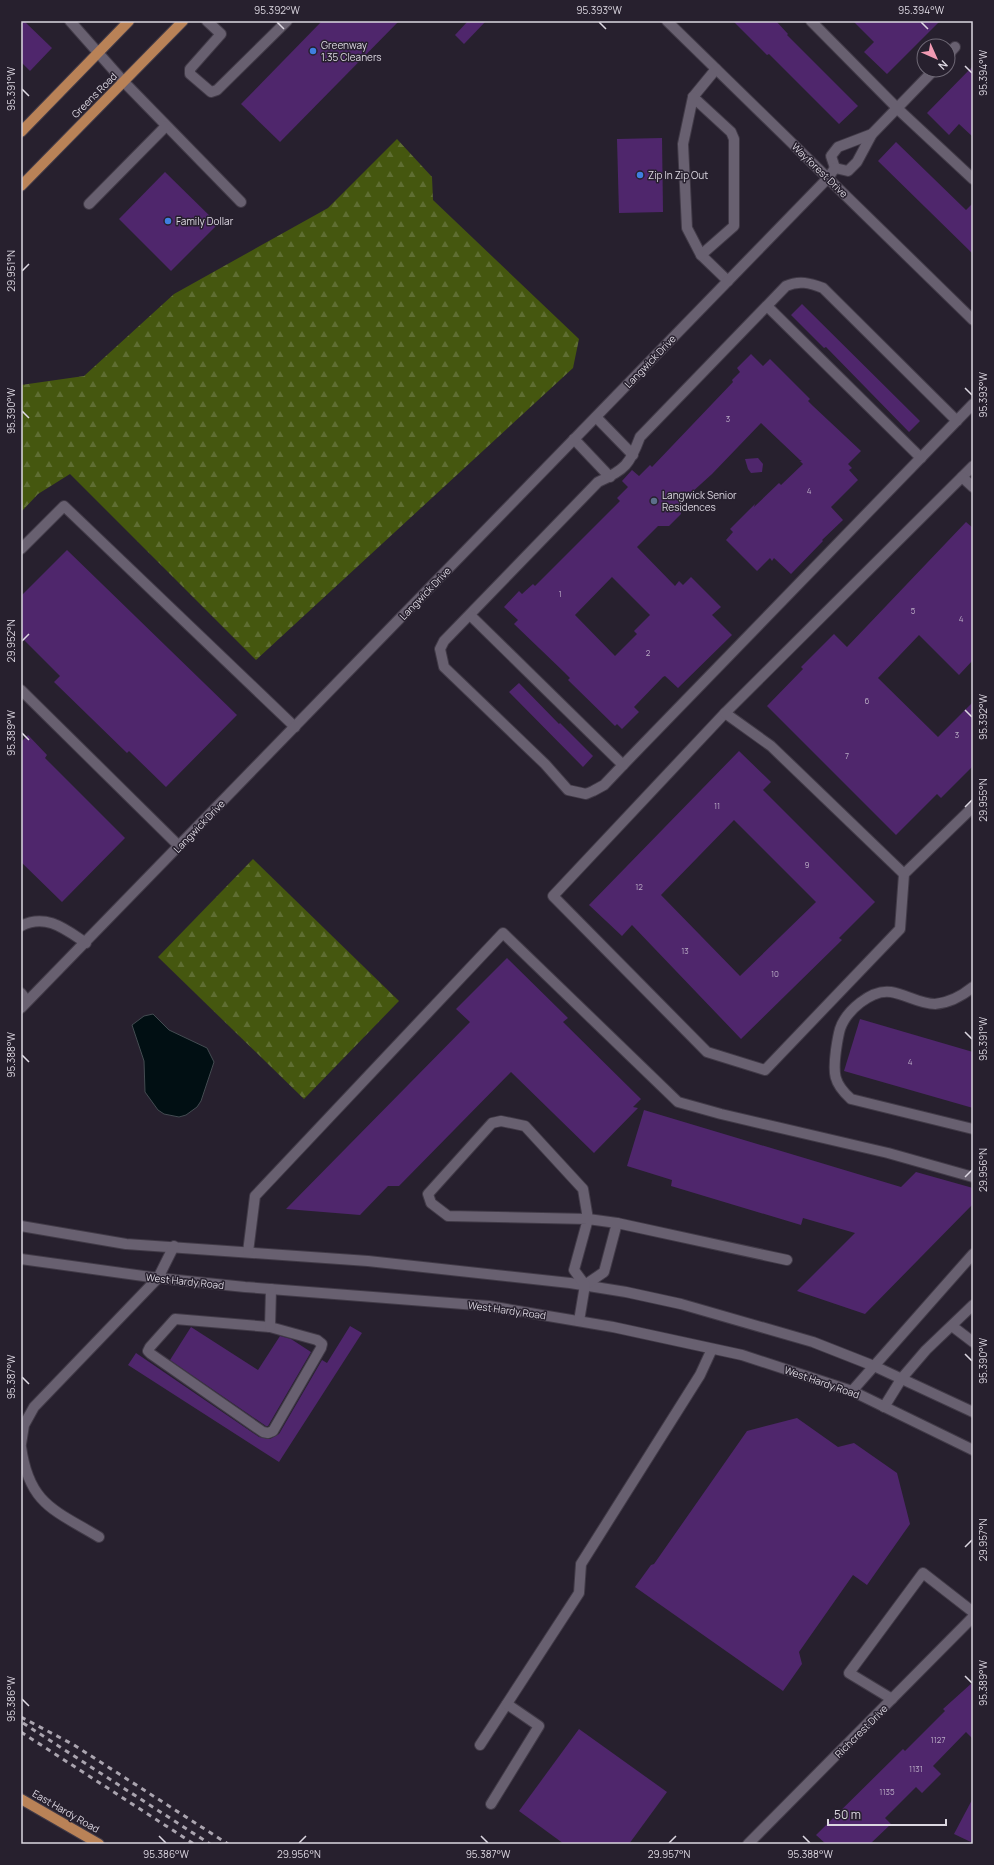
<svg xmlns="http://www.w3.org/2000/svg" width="994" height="1865" font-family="Manrope,sans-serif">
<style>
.forest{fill:url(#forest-firs)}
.water{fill:#010f13;stroke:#434b51}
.building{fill:#4f266c;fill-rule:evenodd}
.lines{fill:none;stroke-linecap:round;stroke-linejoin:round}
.minor-casing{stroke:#413a47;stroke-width:12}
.major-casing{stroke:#413a47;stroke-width:12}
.minor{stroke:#686070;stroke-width:10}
.major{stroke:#b98257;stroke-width:10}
.rail{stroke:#aaa4af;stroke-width:3;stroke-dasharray:5 5;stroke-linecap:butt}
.ticks{fill:none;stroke:#dcd7e1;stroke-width:1.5}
.shop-dot{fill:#3f7fe0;stroke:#27202e;stroke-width:1.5}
.service-dot{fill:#5c6f8a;stroke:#27202e;stroke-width:1.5}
.labels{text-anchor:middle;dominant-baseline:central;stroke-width:3;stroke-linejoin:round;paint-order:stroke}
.number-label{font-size:8px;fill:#b9abc4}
.poi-label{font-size:10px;fill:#dcd7e1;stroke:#27202e;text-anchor:start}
.street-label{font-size:10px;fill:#dcd7e1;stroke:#27202e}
.neatline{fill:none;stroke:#dcd7e1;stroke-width:1.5}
.ticks-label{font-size:10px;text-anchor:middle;fill:#dcd7e1}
</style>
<defs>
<pattern id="forest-firs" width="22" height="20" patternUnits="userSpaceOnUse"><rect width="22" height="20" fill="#45570f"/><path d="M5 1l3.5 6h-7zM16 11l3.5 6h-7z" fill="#5f6e32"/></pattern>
</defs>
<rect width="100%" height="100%" fill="#27202e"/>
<g class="forest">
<path d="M397 139 432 177 433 200 579 339 573 368 256 660 70 474 38 494 21 512V385L84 376 174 294 328 208Z"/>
<path d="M253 859 399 1001 304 1099 158 957Z"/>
</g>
<path class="water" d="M153 1014 169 1030 207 1048 214 1062 201 1101 197 1107 186 1115 179 1117 164 1114 158 1110 145 1092 144 1061 132 1025 144 1016Z"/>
<g class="building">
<path d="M21 21H24L52 48 30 71 21 62Z"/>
<path d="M322 21H399L280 142 241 104Z"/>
<path d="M468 21H486L464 44 455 35Z"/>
<path d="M733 21H776L788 34 787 35 858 106 839 124 769 54 767 55Z"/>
<path d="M853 21H940L887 74 864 52 874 42Z"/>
<path d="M973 66V137L959 124 949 135 927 113Z"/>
<path d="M662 138 663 212 619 213 617 139Z"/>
<path d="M896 142 966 210 973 203V254L878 161Z"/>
<path d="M165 172 218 224 171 271 119 219Z"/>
<path d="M802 304 920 421 909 432 826 347 824 348 791 315Z"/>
<path d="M751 354 763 366 770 359 810 399 808 401 813 406 861 451 848 464 852 468 849 470 858 480 831 507 843 520 822 540 823 541 791 574 774 558 772 561 770 558 757 571 726 540 733 532 730 529 755 504 754 507 779 483 781 485 803 464 800 461 802 460H800L761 423 712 474 680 503 681 514 669 526H658L637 547 675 586 679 581 683 585 691 577 721 607 712 615 732 635 678 688 665 676 663 677 634 707 639 712 622 729 617 724 615 726 568 680 570 678 564 672 514 624 518 620 504 607 519 591 522 594 533 584 535 586 620 501 617 498 628 487 622 481 632 470 639 476 650 465 652 467 733 382 732 380 740 372 737 368ZM612 577 650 615 634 631 637 634 615 656 575 615Z"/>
<path d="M758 458 763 464 762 472 751 473 748 469 745 459Z"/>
<path d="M966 522 973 528V660L959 675 919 635 878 678 938 737 973 702V766L941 798 937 794 896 835 767 706 803 669 801 667 834 634 847 647Z"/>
<path d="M67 550 237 715 166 787 129 751 127 753 54 682 60 676 21 637V596Z"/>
<path d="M519 683 559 724 560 723 593 756 583 767 509 692Z"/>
<path d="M28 735 47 755 45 758 125 838 62 902 21 862V742Z"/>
<path d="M739 751 771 782 763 790 875 902 839 938 842 940 741 1039 632 925 622 936 589 905ZM734 820 816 902 740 976 661 895Z"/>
<path d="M507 958 568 1018 563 1022 641 1099 633 1107 638 1108 594 1153 511 1072 399 1186H388L360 1215 286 1209 470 1022 456 1009Z"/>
<path d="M860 1019 973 1052V1108L844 1071Z"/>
<path d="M644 1110 901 1187 916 1172 973 1188V1204L865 1314 797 1291 855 1233 803 1218 801 1225 671 1186 672 1180 627 1166Z"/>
<path d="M350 1326 362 1333 279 1462 128 1365 136 1353 259 1437 270 1439 279 1434 322 1360 327 1363Z"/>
<path d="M191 1327 258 1370 280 1336 291 1339 311 1352 268 1426H266L170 1360Z"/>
<path d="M797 1418 838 1447 854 1443 897 1473 910 1524 867 1585 853 1575 799 1652 802 1664 783 1691 635 1587 651 1565 654 1564 747 1431Z"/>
<path d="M973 1682V1739L966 1732 933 1766 941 1774 922 1793 916 1787 885 1818 891 1824 870 1844H826L816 1835 903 1749 905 1751 945 1711 943 1709Z"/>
<path d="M579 1729 667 1792 629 1844H564L519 1811Z"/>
<path d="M973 1798V1843L954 1834Z"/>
</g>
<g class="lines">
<g class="minor-casing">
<g id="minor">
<path d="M70 21 124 82 241 202"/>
<path d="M207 21 221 34 190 69V74L211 92 217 90 287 21"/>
<path d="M667 21 973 320"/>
<path d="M811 21 900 111 973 179"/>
<path d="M948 55 955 47"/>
<path d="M716 69 693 97 683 144 687 228 701 255 728 281"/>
<path d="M693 97 731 132 734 139V226L701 255"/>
<path d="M835 168 848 171 857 162 872 134 934 70"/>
<path d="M835 168 831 156 838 147 872 134"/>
<path d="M89 204 166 126"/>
<path d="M767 306 921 458"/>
<path d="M596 417 633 455"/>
<path d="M957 421 823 288C810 283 799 280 786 286L640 437C630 464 625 470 598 482L444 641 440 649 444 667 545 764 568 790 586 794 593 791 604 785 623 765 973 404"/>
<path d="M574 439 610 477"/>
<path d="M973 466 725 713 553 896 707 1052 765 1070 900 929 904 874 973 807"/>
<path d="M962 477 973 487"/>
<path d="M21 549 64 506 295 727"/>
<path d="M470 615 623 765"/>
<path d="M21 690 179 846"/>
<path d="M725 713 771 746 904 874"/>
<path d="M21 926C46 913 65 929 86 943"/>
<path d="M973 987C963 995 949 1003 935 1004 920 1004 905 994 891 992 871 989 846 1011 840 1029 838 1036 837 1043 836 1050 833 1073 833 1083 851 1099L973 1129"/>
<path d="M21 993 27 1001"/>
<path d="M21 1008 828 178 835 168"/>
<path d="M21 1226 126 1244 368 1261 570 1283 626 1292 681 1304 813 1342 874 1366 973 1412"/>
<path d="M248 1252 255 1196 503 933 678 1102 721 1114 888 1153 973 1177"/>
<path d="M21 1259 158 1278 245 1287 489 1306 613 1327 742 1355 852 1391 973 1450"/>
<path d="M585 1285 604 1272 617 1223"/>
<path d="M175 1319 270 1327 317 1340 322 1344 321 1348 273 1431 268 1433 263 1432 151 1354 148 1351 150 1347Z"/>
<path d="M579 1321 585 1285 574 1270 588 1219 583 1189 525 1126 501 1121 492 1123 428 1194 431 1203 448 1216 588 1219 617 1223 787 1260"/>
<path d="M952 1326 973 1342"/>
<path d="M270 1327 271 1289"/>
<path d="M852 1391 973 1254"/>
<path d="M884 1407 902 1378 926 1350 973 1305"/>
<path d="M21 1444 24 1425 34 1407 158 1278 174 1246"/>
<path d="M21 1447C29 1504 54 1510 99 1537"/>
<path d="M892 1699 849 1673 923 1573 973 1612"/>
<path d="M480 1745 579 1593 581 1564 700 1375 712 1349"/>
<path d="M491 1804 539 1726 507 1704"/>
<path d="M748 1844 973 1617"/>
</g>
</g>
<g class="major-casing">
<g id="major">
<path d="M21 132 129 21"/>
<path d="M21 186 183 21"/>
<path d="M21 1799 99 1844"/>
</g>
</g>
<use href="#minor" class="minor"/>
<use href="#major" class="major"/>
<g class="rail">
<path d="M21 1717 74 1745 228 1844"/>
<path d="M23 1723 210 1844"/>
<path d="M21 1732 194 1844"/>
</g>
</g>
<path class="ticks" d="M277 22 284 29M599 22 606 29M921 22 928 29M965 66 972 73M22 89 29 96M22 271 29 264M965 388 972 395M22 411 29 418M22 641 29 634M965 710 972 717M22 733 29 740M965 807 972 800M965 1032 972 1039M22 1055 29 1062M965 1177 972 1170M965 1354 972 1361M22 1377 29 1384M965 1547 972 1540M965 1676 972 1683M22 1699 29 1706M159 1836 166 1843M481 1836 488 1843M803 1836 810 1843M299 1843 306 1836M669 1843 676 1836"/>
<g class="shop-dot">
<circle cx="313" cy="51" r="4"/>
<circle cx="640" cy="175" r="4"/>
<circle cx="168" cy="221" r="4"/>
</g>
<circle class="service-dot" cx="654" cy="501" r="4"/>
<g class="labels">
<g class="number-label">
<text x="728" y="418">3</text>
<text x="809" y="490">4</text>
<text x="560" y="593">1</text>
<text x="913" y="610">5</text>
<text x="961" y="618">4</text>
<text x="648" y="652">2</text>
<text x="867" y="700">6</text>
<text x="957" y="734">3</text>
<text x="847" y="755">7</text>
<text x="717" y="805">11</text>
<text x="807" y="864">9</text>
<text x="639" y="886">12</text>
<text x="685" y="950">13</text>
<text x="775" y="973">10</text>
<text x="910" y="1061">4</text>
<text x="938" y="1739">1127</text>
<text x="916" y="1768">1131</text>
<text x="887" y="1791">1135</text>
</g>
<g class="poi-label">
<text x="321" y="45">Greenway<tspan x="321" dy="12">1.35 Cleaners</tspan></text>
<text x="648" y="175">Zip In Zip Out</text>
<text x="176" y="221">Family Dollar</text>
<text x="662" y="495">Langwick Senior<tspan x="662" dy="12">Residences</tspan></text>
</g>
<g class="street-label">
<text transform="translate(94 95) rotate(-45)">Greens Road</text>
<text transform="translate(820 170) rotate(44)">Wayforest Drive</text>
<text transform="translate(650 361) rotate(-46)">Langwick Drive</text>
<text transform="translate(425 593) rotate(-46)">Langwick Drive</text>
<text transform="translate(199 826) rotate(-46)">Langwick Drive</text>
<text transform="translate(185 1281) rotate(6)">West Hardy Road</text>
<text transform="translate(507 1310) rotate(8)">West Hardy Road</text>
<text transform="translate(822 1382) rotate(19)">West Hardy Road</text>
<text transform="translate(861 1731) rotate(-45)">Richcrest Drive</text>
<text transform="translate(66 1811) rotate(30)">East Hardy Road</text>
</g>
</g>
<rect width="994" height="1865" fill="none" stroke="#27202e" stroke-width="44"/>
<g transform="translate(936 58) rotate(135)"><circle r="19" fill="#27202e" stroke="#6f6976"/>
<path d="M0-3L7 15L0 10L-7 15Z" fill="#f19ab3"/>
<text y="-6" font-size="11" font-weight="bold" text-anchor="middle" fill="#dcd7e1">N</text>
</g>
<path d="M828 1819v6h118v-6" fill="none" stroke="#dcd7e1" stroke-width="2"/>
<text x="834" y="1819" font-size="12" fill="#dcd7e1" stroke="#27202e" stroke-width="3" paint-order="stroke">50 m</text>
<rect x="22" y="22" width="950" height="1821" class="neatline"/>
<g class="ticks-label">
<text x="277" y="14">95.392°W</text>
<text x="599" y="14">95.393°W</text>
<text x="921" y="14">95.394°W</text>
<text transform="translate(983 73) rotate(-90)" y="4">95.394°W</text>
<text transform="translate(11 89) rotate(-90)" y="4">95.391°W</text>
<text transform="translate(11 271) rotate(-90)" y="4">29.951°N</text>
<text transform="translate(983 395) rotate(-90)" y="4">95.393°W</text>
<text transform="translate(11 411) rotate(-90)" y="4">95.390°W</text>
<text transform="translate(11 641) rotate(-90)" y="4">29.952°N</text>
<text transform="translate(983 717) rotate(-90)" y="4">95.392°W</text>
<text transform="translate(11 733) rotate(-90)" y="4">95.389°W</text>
<text transform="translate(983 800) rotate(-90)" y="4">29.955°N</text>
<text transform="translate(983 1039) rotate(-90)" y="4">95.391°W</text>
<text transform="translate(11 1055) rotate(-90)" y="4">95.388°W</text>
<text transform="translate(983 1170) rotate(-90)" y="4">29.956°N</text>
<text transform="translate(983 1361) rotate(-90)" y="4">95.390°W</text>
<text transform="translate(11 1377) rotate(-90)" y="4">95.387°W</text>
<text transform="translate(983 1540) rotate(-90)" y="4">29.957°N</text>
<text transform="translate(983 1683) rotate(-90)" y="4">95.389°W</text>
<text transform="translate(11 1699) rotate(-90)" y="4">95.386°W</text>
<text x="166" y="1858">95.386°W</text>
<text x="299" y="1858">29.956°N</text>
<text x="488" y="1858">95.387°W</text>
<text x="669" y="1858">29.957°N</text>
<text x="810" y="1858">95.388°W</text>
</g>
</svg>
